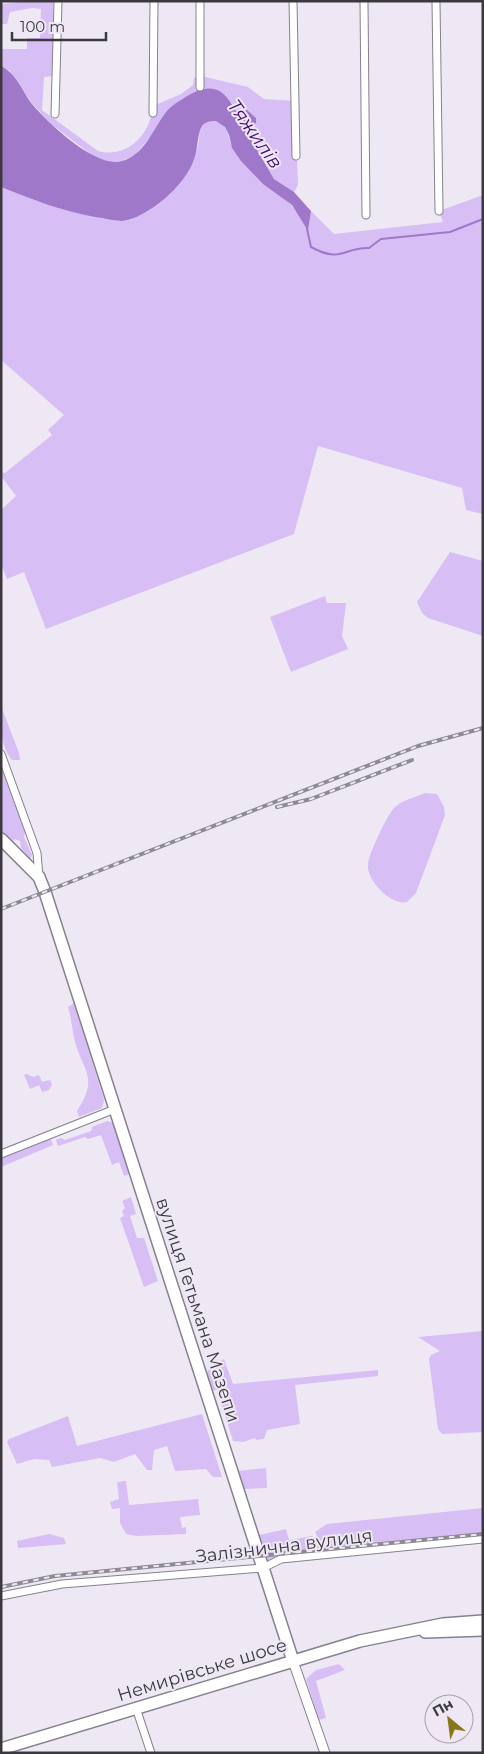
<svg xmlns="http://www.w3.org/2000/svg" width="484" height="1754" font-family="Montserrat,sans-serif">
<style>
.green{fill:#d7bef4}
.water{fill:#a078ca}
.lines{fill:none;stroke-linecap:round;stroke-linejoin:round}
.stream{stroke:#a078ca;stroke-width:2}
.minor-casing{stroke:#86818c;stroke-width:9}
.tertiary-casing{stroke:#86818c;stroke-width:11}
.primary-casing{stroke:#86818c;stroke-width:14}
.minor{stroke:#fff;stroke-width:7}
.tertiary{stroke:#fff;stroke-width:9}
.primary{stroke:#fff;stroke-width:11}
.rail-casing{stroke:#8e8a92;stroke-width:4}
.rail{stroke:#eee8f5;stroke-width:2;stroke-dasharray:5.5;stroke-linecap:butt}
.labels{text-anchor:middle;dominant-baseline:central;stroke-width:4;stroke-linejoin:round;paint-order:stroke}
.street-label{font-size:18px;fill:#3c393e;stroke:#eee8f5}
.water-label{font-size:19px;font-style:italic;fill:#470a70;stroke:#eee8f5}
</style>
<rect width="100%" height="100%" fill="#eee8f5"/>
<g class="green">
<path d="M31 1H53V76L44 77 42 110 98 151C127 159 151 134 153 106L181 94 193 85 194 78 201 76 248 87 264 99 295 101 298 185 294 192 274 179 246 131 256 118 246 110 237 113 231 102 150 137 135 155 122 161 109 163 97 159 51 124 31 102 9 70 1 66V49H27V38H40L41 9 32 8 10 12 7 24H1V4Z"/>
<path d="M216 121C231 126 227 142 235 152 251 174 272 187 291 205 294 207 304 225 308 231L311 211 334 234 443 222 439 211 483 195V514L466 510 462 488 318 446 294 534 46 629 24 572 7 579 1 564V510L16 496 1 476V472L5 473 52 435 48 430 64 415 1 360V187C33 200 63 211 97 217 105 219 114 222 123 220 158 216 186 180 197 149 200 142 198 132 202 126 205 122 211 121 216 121Z"/>
<path d="M450 552 483 561V636L428 618 422 613 417 602Z"/>
<path d="M325 596 327 603H346L342 636 348 649 291 672 270 617Z"/>
<path d="M1 706 19 753 20 760H12C0 746 1 725 1 706Z"/>
<path d="M1 758 27 824 24 837 32 855 30 859 21 848 20 841 15 839 12 842 1 830Z"/>
<path d="M425 793 437 794 444 807 445 815 416 893 407 902C391 906 366 880 368 864 369 853 387 816 394 808 402 800 416 797 425 793Z"/>
<path d="M74 1003 104 1100 102 1108 79 1117 77 1111C100 1076 82 1071 74 1038 72 1027 71 1017 68 1007Z"/>
<path d="M27 1074 33 1077 39 1075 42 1082 50 1080 52 1085 49 1090 42 1092 39 1085 30 1089 24 1075Z"/>
<path d="M107 1121 114 1123 130 1174 124 1176 119 1162 112 1165 101 1135 88 1139 85 1137 58 1146 56 1140 61 1138 65 1140 91 1131 92 1127Z"/>
<path d="M50 1137 53 1145 1 1167V1156Z"/>
<path d="M131 1197 136 1214 130 1216 137 1238H144L158 1281 144 1287 120 1218 124 1216 122 1211 125 1208 122 1201Z"/>
<path d="M483 1331V1432L442 1434 438 1429 429 1359 431 1355 440 1351 418 1337Z"/>
<path d="M224 1359 233 1384 378 1370V1376L295 1385 300 1424 267 1430 264 1439 256 1440 255 1438 243 1442 233 1441 220 1399 222 1398 219 1389 212 1391 207 1373 210 1367Z"/>
<path d="M202 1414 222 1477H213L206 1469 175 1471 167 1446 154 1450 152 1470H147L135 1454 114 1462 100 1458 52 1467 49 1460 34 1459 17 1464 7 1442 9 1439 68 1416 77 1446Z"/>
<path d="M266 1468 267 1488 244 1489 238 1471Z"/>
<path d="M126 1481 129 1505 198 1499 200 1515 180 1517 182 1528 186 1527V1534L136 1536 126 1534 120 1523V1508L112 1509 110 1502 119 1499 117 1482Z"/>
<path d="M483 1508V1539L281 1559 267 1566 259 1535 286 1529 289 1540 312 1536 314 1539 318 1538 315 1532 327 1524Z"/>
<path d="M49 1534 64 1538 66 1544 18 1548 17 1541Z"/>
<path d="M339 1664 345 1670 316 1681 326 1718 319 1720 306 1679 316 1670Z"/>
</g>
<path class="water" d="M1 66C16 73 22 91 32 104 48 123 96 169 122 161 145 155 153 128 167 111 173 104 181 100 189 95 214 82 224 89 237 113L247 110 256 118V123L247 128 246 131 274 179 294 192 311 211 308 231 292 205 263 184 241 161 232 148 229 135 225 127 216 121C211 121 205 122 202 126 197 134 198 150 194 159 186 185 148 218 122 221 113 221 104 218 95 217 62 211 33 200 1 187Z"/>
<g class="lines">
<path class="stream" d="M307 229 311 247C342 264 343 247 369 248L381 239 450 232 483 219"/>
<g class="minor-casing">
<g id="minor">
<path d="M293 1 296 156"/>
<path d="M364 1 366 215"/>
<path d="M436 1 439 211"/>
<path d="M200 87V1"/>
<path d="M153 113 154 1"/>
<path d="M55 114 58 1"/>
<path d="M1 754 37 853 39 877"/>
<path d="M1 1154 115 1109"/>
<path d="M1 1596 62 1584 263 1568 281 1559 483 1539"/>
<path d="M136 1708 151 1753"/>
</g>
</g>
<g class="tertiary-casing">
<path id="tertiary" d="M293 1661 325 1753"/>
</g>
<g class="primary-casing">
<g id="primary">
<path d="M1 839 39 877 45 892 293 1661"/>
<path d="M425 1632 483 1630"/>
<path d="M1 1749 360 1641 443 1624 483 1621"/>
</g>
</g>
<use href="#minor" class="minor"/>
<use href="#tertiary" class="tertiary"/>
<use href="#primary" class="primary"/>
<g class="rail-casing">
<g id="rail">
<path d="M277 807 311 799 412 760"/>
<path d="M1 909 418 746 483 728"/>
<path d="M1 1587 55 1576 483 1534"/>
</g>
</g>
<use href="#rail" class="rail"/>
</g>
<g class="labels">
<g class="street-label">
<text transform="translate(198 1310) rotate(72)">вулиця Гетьмана Мазепи</text>
<text transform="translate(284 1546) rotate(-7)">Залізнична вулиця</text>
<text transform="translate(202 1670) rotate(-17)">Немирівське шосе</text>
</g>
<g class="water-label">
<text transform="translate(255 134) rotate(55)">Тяжилів</text>
</g>
</g>
<rect width="484" height="1754" fill="none" stroke="#3c393e" stroke-width="5"/>
<g transform="translate(449 1719) rotate(331)"><circle r="24" fill="#eee8f5" stroke="#a7a2ac"/>
<path d="M0-4L9 19L0 12L-9 19Z" fill="#8a761a"/>
<text y="-8" font-size="14" font-weight="bold" text-anchor="middle" fill="#3c393e">Пн</text>
</g>
<path d="M12 32v8h94v-8" fill="none" stroke="#3c393e" stroke-width="2.5"/>
<text x="20" y="32" font-size="15" fill="#3c393e" stroke="#eee8f5" stroke-width="4" paint-order="stroke">100 m</text>
</svg>
